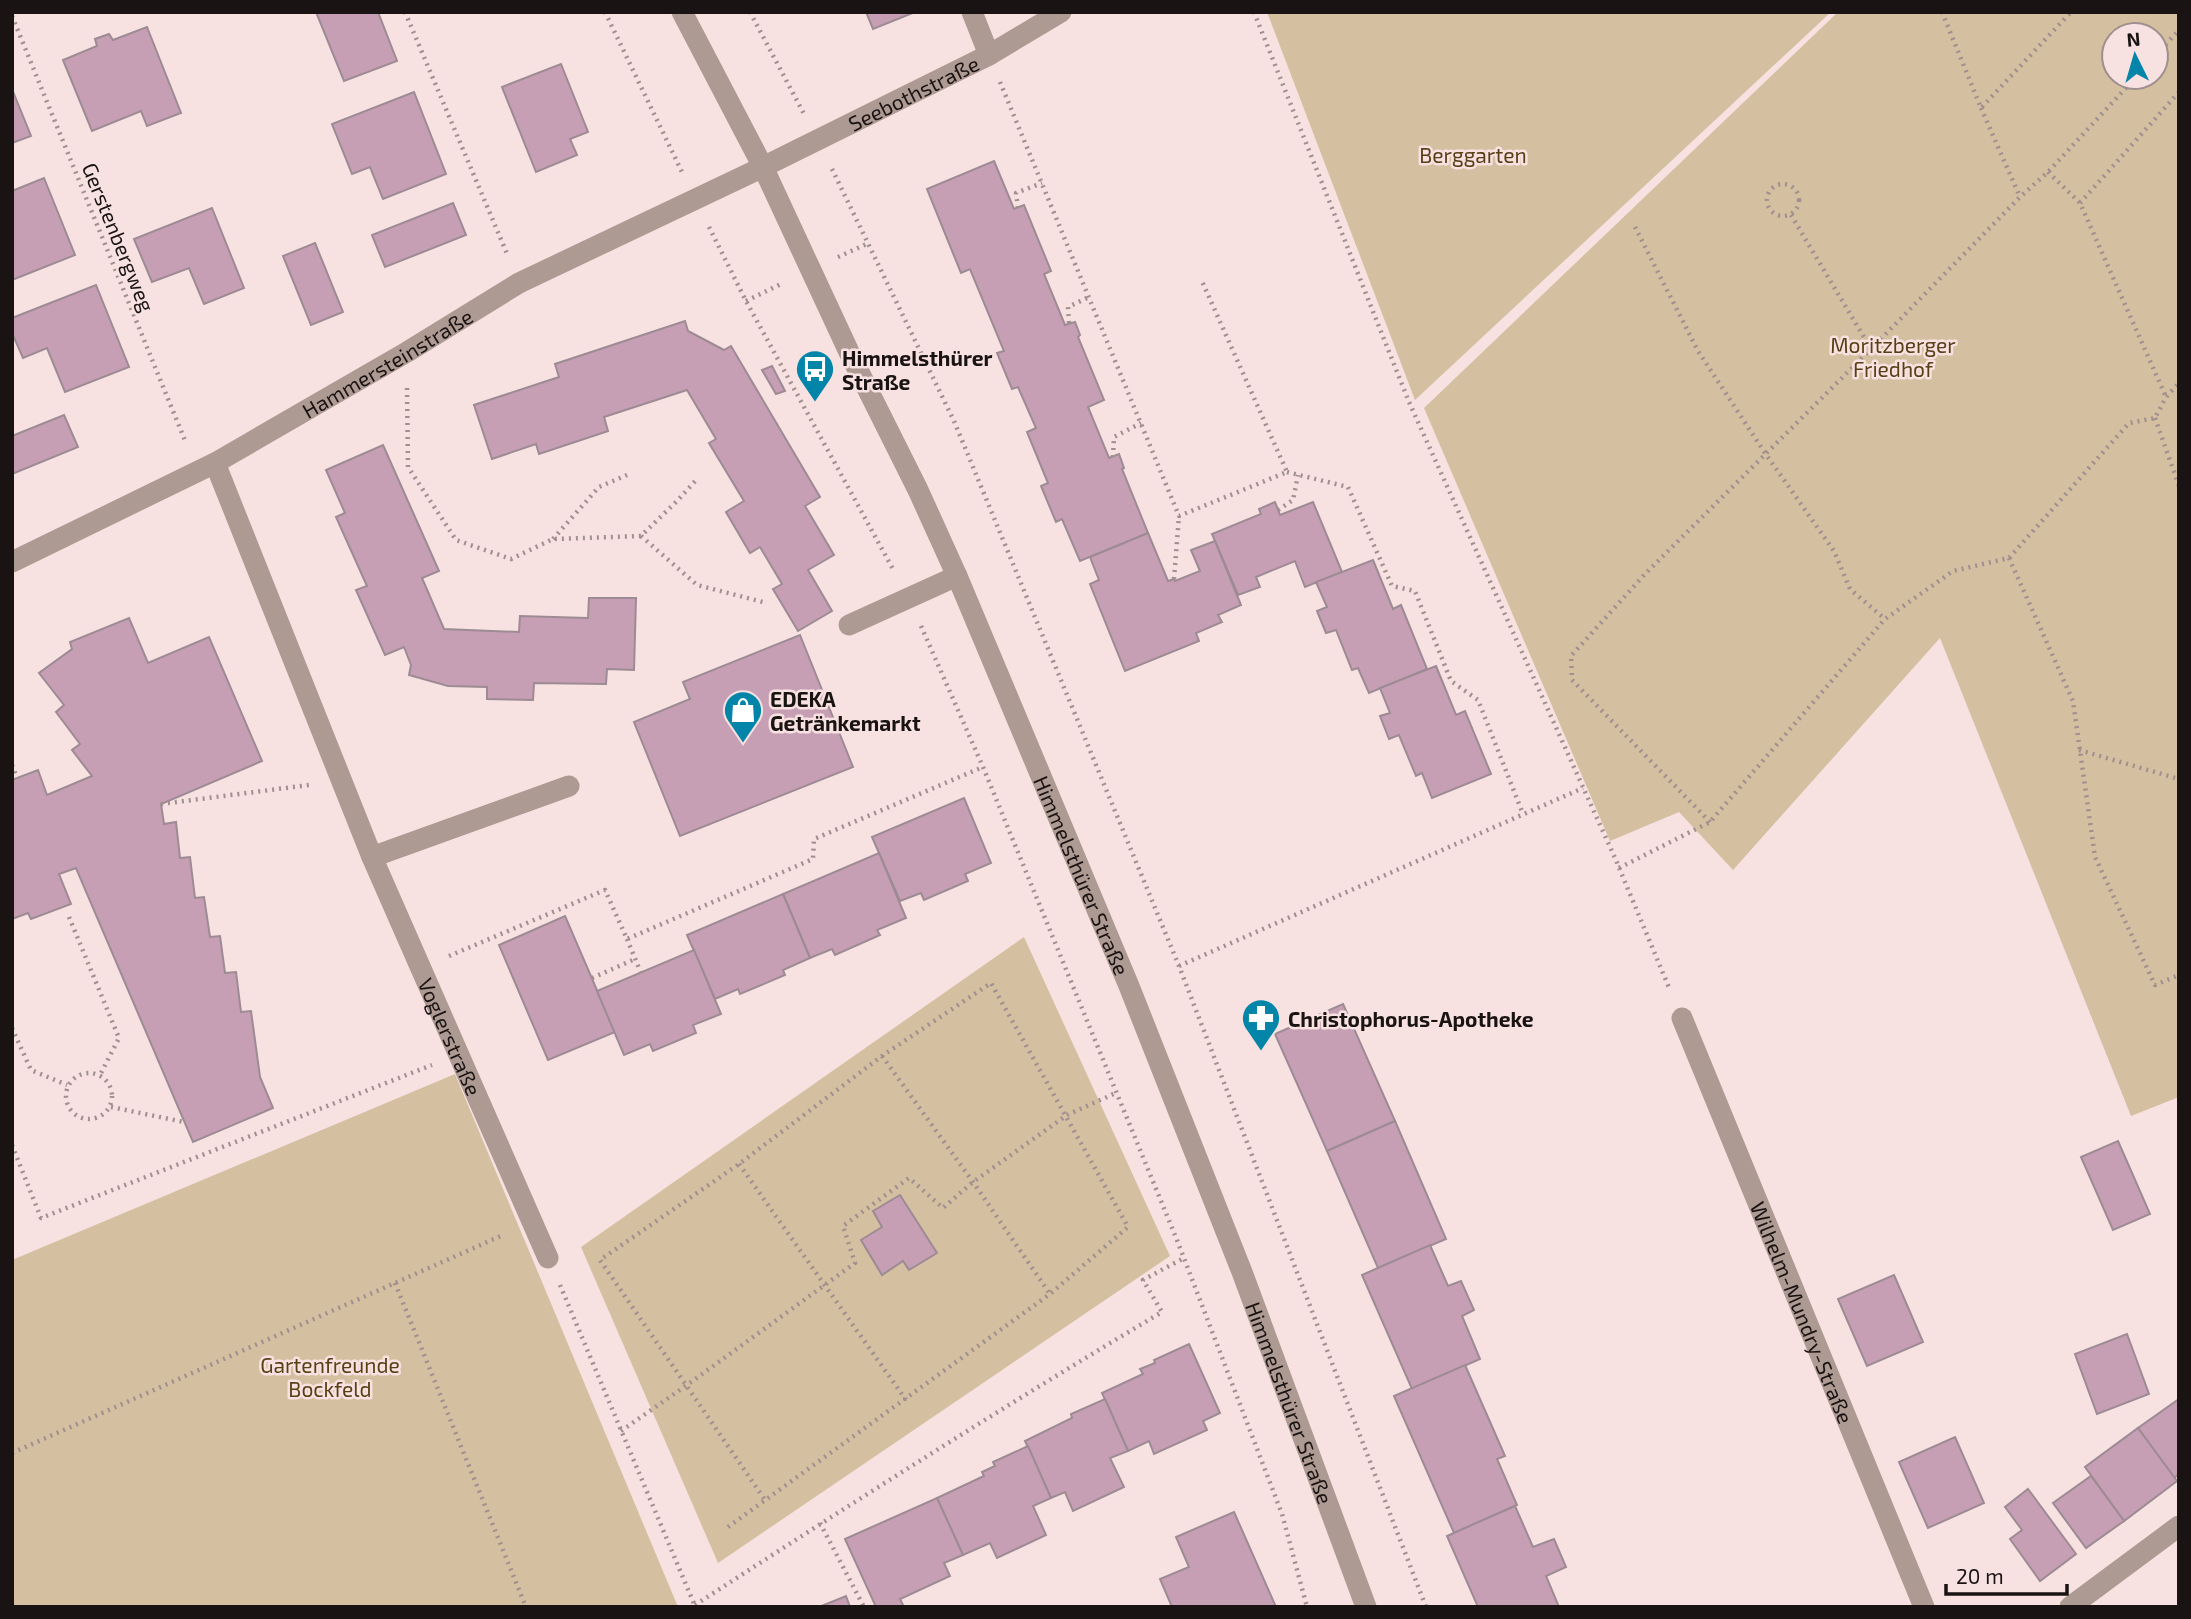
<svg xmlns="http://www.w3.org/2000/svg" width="2191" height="1619" font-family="'Exo 2',sans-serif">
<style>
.green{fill:#d5bfa1;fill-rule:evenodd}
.building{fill:#c79fb4;stroke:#9d8b94;stroke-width:2}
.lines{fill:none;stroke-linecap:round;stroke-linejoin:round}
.path{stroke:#9f8f8f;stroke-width:4.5;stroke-dasharray:2 5;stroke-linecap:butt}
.minor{stroke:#ad9a92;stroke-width:21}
.labels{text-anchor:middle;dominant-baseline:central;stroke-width:5;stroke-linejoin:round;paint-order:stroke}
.street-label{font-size:21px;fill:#1a1313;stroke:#f7e1e1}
.park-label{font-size:21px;fill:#593f14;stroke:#f7e1e1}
.poi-label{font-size:21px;font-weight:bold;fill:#1a1313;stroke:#f7e1e1;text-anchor:start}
</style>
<rect width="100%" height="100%" fill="#f7e1e1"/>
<g class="green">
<path d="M1267 12H1831L1415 400Z"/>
<path d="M1838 12H2179V1097L2131 1116 1940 638 1733 870 1679 812 1610 841 1424 408ZM2114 35H2156V77H2114Z"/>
<path d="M1024 937 1170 1256 718 1563 581 1247Z"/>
<path d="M455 1074 678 1607H12V1260Z"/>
</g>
<g class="building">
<path d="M316 12H378L397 61 344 81Z"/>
<path d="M866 12H915L873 29Z"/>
<path d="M147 27 181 113 147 126 141 111 92 131 63 60 97 46 95 39 109 34 113 40Z"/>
<path d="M561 64 588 132 570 139 577 155 536 172 502 87Z"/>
<path d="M12 89 31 136 12 143Z"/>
<path d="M414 92 446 174 383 199 370 167 352 174 332 124Z"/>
<path d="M994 161 1014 209 1024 205 1051 271 1044 274 1065 325 1075 322 1080 335 1078 337 1104 400 1088 407 1109 458 1119 454 1124 468 1122 469 1148 533 1080 561 1062 519 1056 522 1041 486 1048 483 1027 432 1036 428 1018 387 1012 389 997 353 1004 351 970 269 961 273 927 189Z"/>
<path d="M44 178 75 255 12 280V191Z"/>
<path d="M453 203 466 235 385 267 372 235Z"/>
<path d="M212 208 244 288 204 304 189 268 152 282 134 239Z"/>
<path d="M315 243 343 312 311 325 283 256Z"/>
<path d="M96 285 129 367 65 392 47 348 23 358 12 333V318Z"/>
<path d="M685 321 688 331 724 350 731 346 820 497 805 506 834 555 808 570 832 611 798 631 773 589 782 584 760 547 750 553 726 512 744 501 709 443 716 439 687 390 604 417 608 431 539 454 536 444 492 459 474 405 559 377 555 364Z"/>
<path d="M772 366 785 391 776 394 762 370Z"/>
<path d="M64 415 78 447 12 474V436Z"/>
<path d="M383 445 439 571 422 578 444 629 519 632 520 616 588 618 589 598H636L634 670 607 669 606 684 534 683 533 700 487 699V687L448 686 409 675 411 665 404 647 385 655 356 590 367 586 336 517 345 513 326 470Z"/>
<path d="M1275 502 1280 515 1313 502 1342 572 1305 587 1295 561 1256 577 1260 587 1238 595 1212 534 1261 514 1259 509Z"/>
<path d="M1148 533 1168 581 1174 579 1175 581 1200 571 1191 550 1215 541 1241 605 1218 615 1222 622 1196 633 1199 641 1125 671 1090 584 1099 580 1090 557Z"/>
<path d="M1373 560 1393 609 1401 605 1427 669 1369 693 1358 668 1352 670 1336 630 1326 633 1317 611 1327 607 1316 582Z"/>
<path d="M129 618 148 663 209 637 262 761 161 804 164 824 176 822 180 858 190 857 195 898 204 897 210 937 220 936 225 973 236 972 241 1012 251 1011 260 1077 273 1108 193 1142 76 868 59 874 71 904 31 919 28 913 12 919V780L38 770 47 795 92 776 72 750 80 744 56 712 64 705 39 673 72 649 70 642Z"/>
<path d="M800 635 853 767 680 836 634 722 690 699 683 682Z"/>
<path d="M1436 666 1456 715 1465 711 1491 774 1432 798 1422 773 1416 776 1399 735 1389 739 1380 716 1390 713 1380 688Z"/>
<path d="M964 798 991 863 965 874 968 881 924 900 921 893 900 901 872 837Z"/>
<path d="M879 853 906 918 877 930 880 935 835 955 832 949 810 958 783 894Z"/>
<path d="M783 894 810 958 783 970 785 975 740 994 738 989 715 999 687 935Z"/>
<path d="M565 916 615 1032 548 1060 499 945Z"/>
<path d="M694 950 721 1014 693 1025 696 1033 653 1051 650 1044 624 1055 597 991Z"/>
<path d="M1343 1004 1395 1121 1327 1151 1275 1034Z"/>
<path d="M1395 1121 1446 1239 1378 1268 1327 1151Z"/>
<path d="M2118 1141 2150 1214 2113 1230 2081 1157Z"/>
<path d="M900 1195 937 1253 909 1270 903 1261 882 1275 861 1240 882 1227 873 1211Z"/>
<path d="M1430 1245 1448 1286 1461 1281 1474 1310 1462 1316 1480 1359 1412 1389 1362 1275Z"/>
<path d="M1894 1275 1923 1342 1867 1366 1838 1299Z"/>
<path d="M2127 1334 2149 1394 2097 1414 2075 1354Z"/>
<path d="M1189 1344 1220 1413 1203 1421 1207 1430 1154 1454 1149 1441 1128 1451 1102 1393 1143 1374 1140 1369 1155 1363 1154 1360Z"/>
<path d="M1465 1365 1505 1456 1497 1459 1517 1505 1454 1533 1394 1396Z"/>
<path d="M1105 1399 1128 1451 1110 1458 1124 1487 1073 1511 1065 1492 1051 1498 1025 1441 1072 1418 1071 1414Z"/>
<path d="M2179 1399V1474L2174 1478 2138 1428Z"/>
<path d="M2138 1428 2177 1481 2124 1521 2085 1467Z"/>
<path d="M1955 1437 1984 1503 1928 1528 1899 1462Z"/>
<path d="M1028 1446 1051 1498 1033 1506 1046 1535 997 1558 990 1543 963 1555 937 1498 984 1476 982 1472 995 1466 993 1462Z"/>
<path d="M2091 1476 2124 1521 2086 1548 2053 1503Z"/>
<path d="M2028 1489 2076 1554 2040 1581 2010 1539 2022 1530 2005 1507Z"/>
<path d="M937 1498 963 1555 944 1563 950 1576 900 1599 904 1607H876L845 1539Z"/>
<path d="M1515 1506 1533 1547 1554 1539 1566 1567 1546 1576 1559 1607H1478L1447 1536Z"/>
<path d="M1234 1512 1276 1607H1172L1160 1579 1189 1567 1176 1537Z"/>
<path d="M846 1596 850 1607H819Z"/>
</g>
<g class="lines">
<g class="path">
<path d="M405 12 508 256"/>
<path d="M605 12 682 172"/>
<path d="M750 12 804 114"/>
<path d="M1254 12 1409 402 1615 858 1670 990"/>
<path d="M1942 12 1981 108 2071 12"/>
<path d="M12 16 186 443"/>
<path d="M2156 55 2179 30"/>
<path d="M1000 82 1179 516 1287 472 1201 279"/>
<path d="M1981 108 2020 197"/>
<path d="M832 169 954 421 1179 966 1426 1607"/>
<path d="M2048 172 2080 203 2166 397"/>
<circle cx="1783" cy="200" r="16"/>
<path d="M2080 203 2179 92"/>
<path d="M1018 208 1016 193 1042 183"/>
<path d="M1791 215 1871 349"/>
<path d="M709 227 746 301 894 571"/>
<path d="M1635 227 1698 351 1765 453 1834 551 1850 589 1885 619"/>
<path d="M838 257 869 243"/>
<path d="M746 301 783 283"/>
<path d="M1069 323 1068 307 1089 297"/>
<path d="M407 388 408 467 456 540 511 559 553 539 641 536 677 501 698 478"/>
<path d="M2155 418 2179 486"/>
<path d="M1113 457 1114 437 1141 423"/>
<path d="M1287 472 1348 487 1392 586 1415 591 1451 681 1478 700 1523 814"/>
<path d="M1278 510 1293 500 1298 475"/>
<path d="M641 536 697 585 763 602"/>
<path d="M553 539 599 487 627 475"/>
<path d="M2009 558 2073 701 2095 857 2155 985 2179 975"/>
<path d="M1174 579 1179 516"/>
<path d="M921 626 983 767 1177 1240 1282 1514 1307 1607"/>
<path d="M2079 750 2179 779"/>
<path d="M12 765 17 778"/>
<path d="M161 804 309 785"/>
<path d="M1710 822 1572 680 1571 656 1645 574 1871 349 2020 197 2048 172 2136 77"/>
<path d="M1619 868 1710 822 1885 619 1953 571 2009 558 2129 423 2155 418 2166 397 2179 383"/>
<path d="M69 917 119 1038 100 1075"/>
<path d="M627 939 641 973"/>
<path d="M449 956 605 890 627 939 813 859 814 839 983 767"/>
<path d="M1179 966 1583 788"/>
<path d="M592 978 635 959"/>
<path d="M12 1028 31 1070 67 1085"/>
<path d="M882 1056 973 1182 1050 1294"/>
<circle cx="89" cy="1096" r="23"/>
<path d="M111 1107 184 1122"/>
<path d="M12 1145 41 1218 432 1065"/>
<path d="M739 1164 906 1400"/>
<path d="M395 1283 526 1607"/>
<path d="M560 1285 695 1606"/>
<path d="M621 1431 687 1385 855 1263 843 1226 909 1178 943 1208 973 1182 1067 1115 1118 1092"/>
<path d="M12 1453 503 1235"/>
<path d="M820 1523 864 1607"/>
<path d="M728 1527 1050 1294 1128 1227 991 983 882 1056 739 1164 600 1260 765 1500"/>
<path d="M695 1605C849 1505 1004 1406 1162 1312L1143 1280 1184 1258"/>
</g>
<g class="minor">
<path id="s1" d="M682 12 763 167 849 352 918 490 957 576 1129 986 1242 1272 1366 1607"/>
<path d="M972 12 989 55"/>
<path id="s2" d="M215 463 372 857 548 1258"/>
<path id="s3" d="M12 562 215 463 407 352 519 283 763 167 989 55 1061 12"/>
<path d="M849 625 957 576"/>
<path d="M372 857 569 786"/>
<path id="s4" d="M1682 1018 1924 1607"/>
<path d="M2070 1607 2179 1526"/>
</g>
</g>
<defs>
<g id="bus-pin" transform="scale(2.0125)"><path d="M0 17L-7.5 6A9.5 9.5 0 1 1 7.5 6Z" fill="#0285a8" stroke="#f7e1e1"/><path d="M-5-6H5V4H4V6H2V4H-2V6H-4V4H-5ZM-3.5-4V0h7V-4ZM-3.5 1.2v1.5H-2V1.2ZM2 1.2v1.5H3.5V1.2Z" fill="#fff"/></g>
<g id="shop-pin" transform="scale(2.0125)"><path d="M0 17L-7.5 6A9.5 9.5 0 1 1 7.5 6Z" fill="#0285a8" stroke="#f7e1e1"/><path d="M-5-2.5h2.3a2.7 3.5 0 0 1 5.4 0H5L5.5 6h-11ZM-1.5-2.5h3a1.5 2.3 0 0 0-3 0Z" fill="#fff"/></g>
<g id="pharmacy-pin" transform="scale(2.0125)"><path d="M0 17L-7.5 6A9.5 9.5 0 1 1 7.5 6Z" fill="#0285a8" stroke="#f7e1e1"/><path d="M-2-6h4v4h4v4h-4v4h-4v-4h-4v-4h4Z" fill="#fff"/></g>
</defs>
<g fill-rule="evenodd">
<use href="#bus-pin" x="815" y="369"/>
<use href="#shop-pin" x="743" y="710"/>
<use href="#pharmacy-pin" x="1261" y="1018"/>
</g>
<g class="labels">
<g class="street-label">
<text stroke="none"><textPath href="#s3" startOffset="1017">Seebothstraße</textPath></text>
<text transform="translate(119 237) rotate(68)">Gerstenbergweg</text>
<text stroke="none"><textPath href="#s3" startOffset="425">Hammersteinstraße</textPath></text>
<text stroke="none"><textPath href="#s1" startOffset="952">Himmelsthürer Straße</textPath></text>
<text stroke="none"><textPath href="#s2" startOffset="620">Voglerstraße</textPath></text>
<text stroke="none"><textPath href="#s4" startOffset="318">Wilhelm-Mundry-Straße</textPath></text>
<text stroke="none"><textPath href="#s1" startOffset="1519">Himmelsthürer Straße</textPath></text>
</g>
<g class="park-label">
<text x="1473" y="154">Berggarten</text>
<text x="1893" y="344">Moritzberger<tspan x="1893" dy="24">Friedhof</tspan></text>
<text x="330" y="1364">Gartenfreunde<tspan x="330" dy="24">Bockfeld</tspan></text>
</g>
<g class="poi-label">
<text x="842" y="357">Himmelsthürer<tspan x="842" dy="24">Straße</tspan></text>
<text x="770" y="698">EDEKA<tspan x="770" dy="24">Getränkemarkt</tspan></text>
<text x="1288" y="1018">Christophorus-Apotheke</text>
</g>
</g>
<rect width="2191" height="1619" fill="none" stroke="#1a1313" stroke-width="28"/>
<g transform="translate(2135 56) rotate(355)"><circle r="33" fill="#f7e1e1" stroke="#9f8f8f" stroke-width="2"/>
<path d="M0-5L12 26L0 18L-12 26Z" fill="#0285a8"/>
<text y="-10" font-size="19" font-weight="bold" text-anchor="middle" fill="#1a1313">N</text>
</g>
<path d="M1946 1584v10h121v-10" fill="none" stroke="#1a1313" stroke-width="3.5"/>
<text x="1956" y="1584" font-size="21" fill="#1a1313" stroke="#f7e1e1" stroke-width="5" paint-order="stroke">20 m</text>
</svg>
